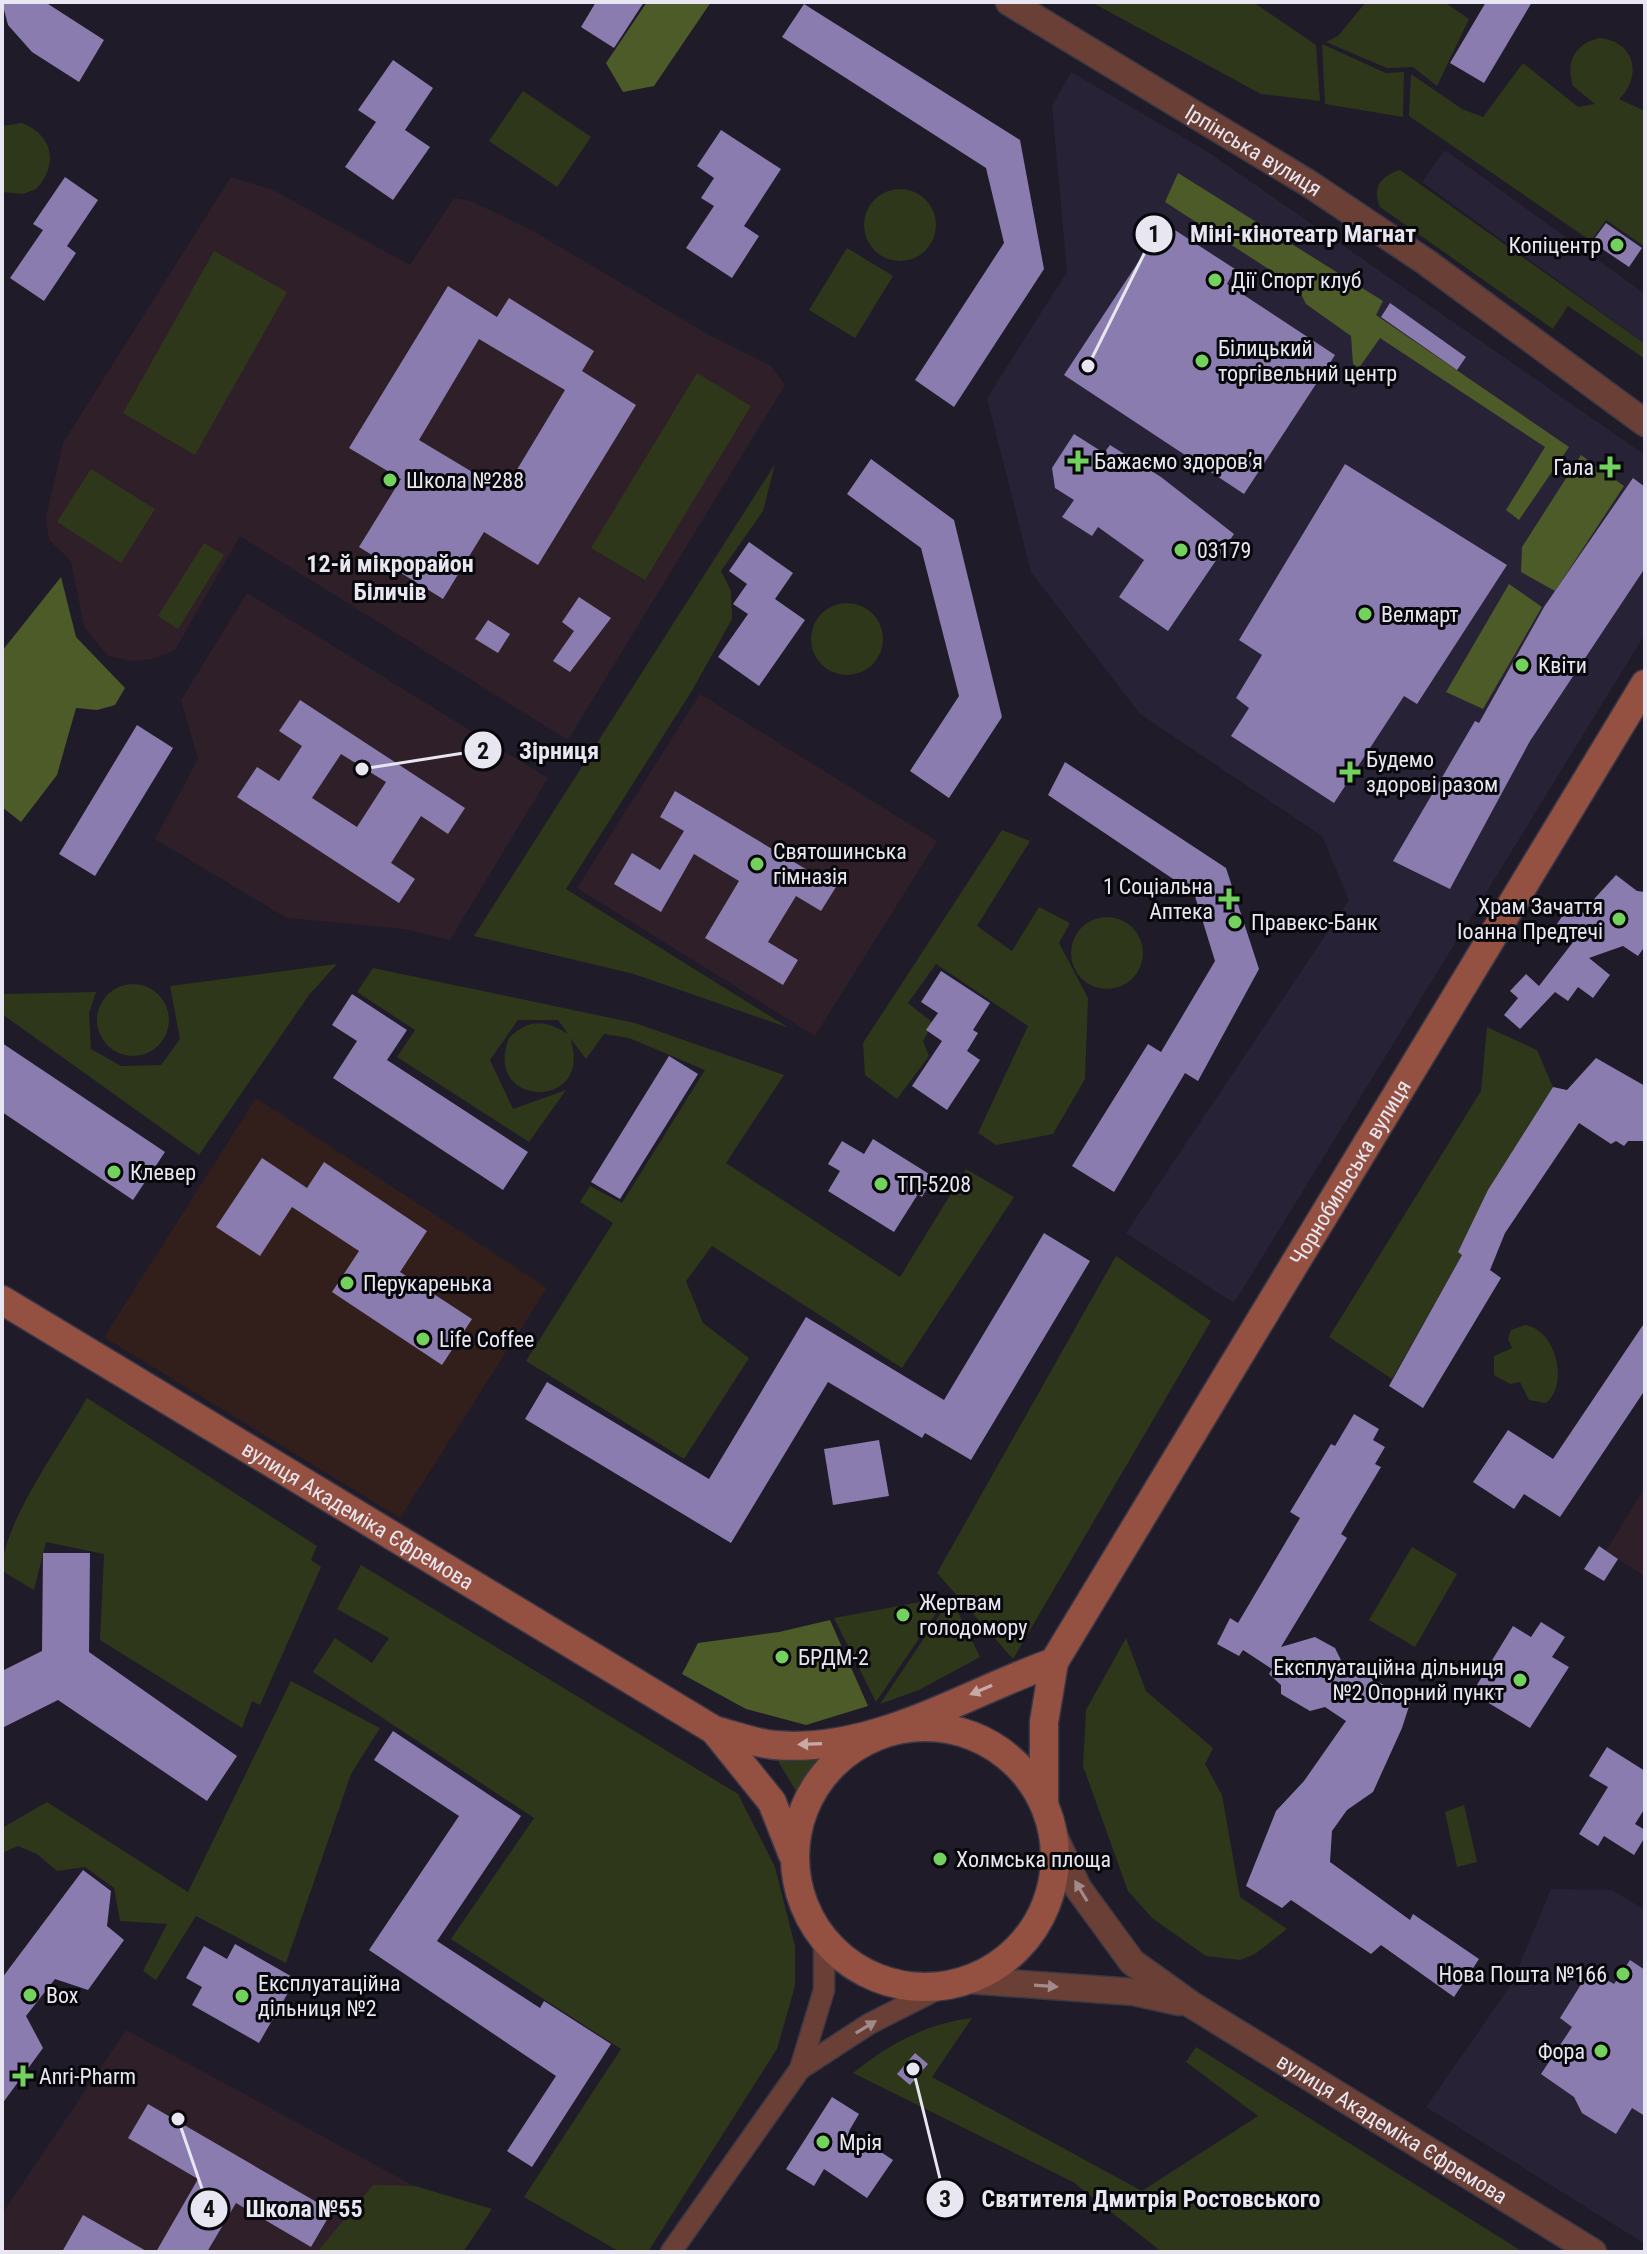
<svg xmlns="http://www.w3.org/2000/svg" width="1647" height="2254" font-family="'Roboto Condensed',sans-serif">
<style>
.built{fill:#282236}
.education{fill:#2f1f29}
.medical{fill:#321f1c}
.green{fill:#2e371a}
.forest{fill:#4c5b28}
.building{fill:#8b7caf;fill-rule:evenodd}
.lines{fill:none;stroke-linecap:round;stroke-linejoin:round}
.minor-casing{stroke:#3b3745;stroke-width:23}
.tertiary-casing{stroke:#3b3745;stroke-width:29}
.secondary-casing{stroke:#3b3745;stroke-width:31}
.minor{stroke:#6a3f36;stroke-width:20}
.tertiary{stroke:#6a3f36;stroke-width:26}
.secondary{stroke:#945142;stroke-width:28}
.oneway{fill:#c6aaaa}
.oneway2{fill:#a38a8a}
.poi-dot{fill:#72d25d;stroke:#08070c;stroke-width:3}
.labels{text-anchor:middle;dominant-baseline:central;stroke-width:6;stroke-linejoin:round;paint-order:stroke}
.street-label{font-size:22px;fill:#e8e6f0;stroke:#08070c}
.poi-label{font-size:22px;fill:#e8e6f0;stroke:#08070c;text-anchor:start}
.neighbourhood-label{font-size:24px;font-weight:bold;fill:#e8e6f0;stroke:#08070c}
.leader{fill:none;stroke:#e8e6f0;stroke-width:3}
.callout-dot{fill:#e8e6f0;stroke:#08070c;stroke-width:3}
.mark-label{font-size:24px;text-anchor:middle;font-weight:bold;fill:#111}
.callout-label{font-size:24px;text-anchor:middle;font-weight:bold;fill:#e8e6f0;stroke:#08070c;stroke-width:6;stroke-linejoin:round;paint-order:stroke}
</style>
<rect width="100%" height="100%" fill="#1f1b29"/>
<g class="built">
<path d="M1071 72 1208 152 1645 455V634L1234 1303 1126 1233 1349 900 1322 836 1140 714 1031 572 987 398 1067 272 1052 106Z"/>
<path d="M1445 150 1645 294V344L1422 182Z"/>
<path d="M1551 1889 1612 1890 1645 1910V2244L1426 2107 1511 1985Z"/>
</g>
<g class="education">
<path d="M231 177 273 190 410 265 454 198 471 201 533 231 711 336 771 366 785 385 568 740 240 536 175 650 153 659 133 661 108 656 84 627 71 561 49 540 46 517 63 443Z"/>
<path d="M247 593 548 778 450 940 404 929 287 918 155 839 198 759 181 700Z"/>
<path d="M700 694 937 841 815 1036 577 888Z"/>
<path d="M1645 1487V1576L1606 1551Z"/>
<path d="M126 2030 453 2207 423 2252H2V2214Z"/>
</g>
<path class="medical" d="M256 1098 547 1288 400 1518 104 1337Z"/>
<g class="green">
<path d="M1091 2H1253L1316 45 1320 101 1261 94Z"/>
<path d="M1366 2H1444L1469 19 1437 86 1413 67 1387 68 1326 42 1338 36Z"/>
<path d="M1599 38C1635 41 1643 76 1619 99L1645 111V247L1606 220 1591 241 1409 116 1411 74 1462 109 1483 117 1523 63 1578 107 1595 104 1573 86C1565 62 1575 44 1599 38Z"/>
<path d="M1322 44 1386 73 1404 72 1403 117 1325 104Z"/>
<path d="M523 91 591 137 557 187 489 141Z"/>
<path d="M22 123C53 135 59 165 36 189L23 194 2 192V126Z"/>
<path d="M1400 170 1645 344V359L1568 306 1553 329 1380 207C1372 188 1380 176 1400 170Z"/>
<circle cx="900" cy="225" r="36"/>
<path d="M847 248 893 276 855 338 809 310Z"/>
<path d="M214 251 287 292 195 455 123 413Z"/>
<path d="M697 373 751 406 645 580 591 548Z"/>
<path d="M775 464 763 511 721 571 731 591 732 619 693 689 566 889 789 1028 634 974 474 936Z"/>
<path d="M91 469 155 509 121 563 57 522Z"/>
<path d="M204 543 224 555 178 629 158 616Z"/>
<circle cx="847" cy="639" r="36"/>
<path d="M1002 830 1030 841 977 926 1012 951 1039 907 1070 923 1059 943 1088 998 1085 1079 1053 1134 996 1145 978 1133 1028 1026 936 964 908 1003 933 1023 923 1041 929 1056 897 1099 865 1075 863 1043Z"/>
<circle cx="1107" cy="953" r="36"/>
<path d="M337 964 309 995 199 1155 2 1014 4 994 96 992 89 1013 91 1049 121 1066 161 1065 180 1039 170 986Z"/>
<path d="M373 968 635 1023 784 1075 726 1163 900 1277 966 1169 1014 1197 902 1368 712 1246 686 1281 703 1323 749 1358 684 1459 526 1361 613 1223 580 1202 590 1186 622 1203 705 1070 629 1038 604 1034 586 1059 570 1038C596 1111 481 1109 509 1038 530 1017 547 1021 568 1034L558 1020H518L490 1060 513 1109 566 1090 529 1142 397 1057 415 1030 357 992Z"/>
<circle cx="133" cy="1020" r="36"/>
<path d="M1487 1027 1537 1050 1553 1087 1504 1165 1458 1251 1462 1255 1392 1379 1329 1337 1481 1091Z"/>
<path d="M1116 1256 1211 1321 1013 1659 937 1573Z"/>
<path d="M1525 1325C1555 1329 1570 1383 1546 1403L1529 1400 1520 1382 1510 1384 1494 1375V1356L1512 1348 1508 1339 1511 1330Z"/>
<path d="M87 1398 317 1546 311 1560 321 1567 260 1705 252 1701 242 1728 100 1640 104 1554 46 1542 34 1590 2 1571C2 1523 62 1443 87 1398Z"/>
<path d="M1412 1547 1457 1574 1415 1647 1369 1620Z"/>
<path d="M361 1565 738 1794 775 1867 795 1946V1986L777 2049 648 2252H620L524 2197 621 2049 451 1939 534 1818 313 1672 335 1638 372 1663 389 1638 337 1609Z"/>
<path d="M947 1597 876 1702 834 1618Z"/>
<path d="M951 1598 980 1657 919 1690 880 1704Z"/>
<path d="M1126 1638 1146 1691 1213 1748 1205 1764 1222 1795 1240 1897 1287 1929 1255 1954 1240 1960 1206 1956 1152 1918 1128 1891 1083 1766 1086 1710Z"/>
<path d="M291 1681 380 1728 351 1774 286 1963 196 1916 156 1980 143 1971 167 1924 120 1921 114 1888 85 1867 57 1871 37 1854 18 1846 2 1853V1828L47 1802 188 1892Z"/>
<path d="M774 1754 818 1760 797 1793Z"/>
<path d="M1464 1805 1477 1862 1457 1867 1445 1812Z"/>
<path d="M972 2018 932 2077 1142 2191 1258 2116 1186 2062 1196 2047 1523 2252H1162L1073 2182 853 2073C889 2044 925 2024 972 2018Z"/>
<path d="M373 2185 415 2186 492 2209 463 2252H317Z"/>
</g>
<g class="forest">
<path d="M647 2H711L654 86 623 92 606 63Z"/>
<path d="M1178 173 1383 301 1376 315 1569 447 1519 520 1506 510 1545 447 1380 338 1359 368 1353 364 1351 336 1306 304 1298 288 1165 202Z"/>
<path d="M1581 455 1624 486 1555 591 1521 572 1522 547Z"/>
<path d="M61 577 76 637 125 688 115 705 97 710 76 708 57 775 21 822 2 807V651Z"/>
<path d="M1509 584 1542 607 1483 709 1446 692Z"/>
<path d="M830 1620 868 1706 806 1725 746 1709 682 1674 698 1643 779 1632Z"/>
</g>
<g class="building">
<path d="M2 2H45L104 40 79 82 32 52 8 25Z"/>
<path d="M596 2H644L614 48 581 27Z"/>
<path d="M1486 2H1532L1484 83 1450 63Z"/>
<path d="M804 4 1020 140 1044 269 954 407 915 380 1004 243 986 168 782 37Z"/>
<path d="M393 60 433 88 405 130 430 147 393 200 345 167 376 122 358 110Z"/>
<path d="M721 130 781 169 744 226 759 236 732 278 686 248 714 206 701 198 714 178 697 166Z"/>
<path d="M65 177 98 200 67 246 76 253 44 301 10 278 43 230 33 224Z"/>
<path d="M1164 223 1235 269 1227 284 1335 355 1244 494 1064 375Z"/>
<path d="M1606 223 1642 248 1629 267 1592 242Z"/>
<path d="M448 286 497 317 509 298 594 351 582 371 636 405 538 565 484 532 443 599 359 547 401 479 349 448ZM479 339 565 390 504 491 419 440Z"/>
<path d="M1390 303 1466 357 1457 370 1381 317Z"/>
<path d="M1074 434 1104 453 1110 445 1161 477 1234 534 1168 631 1119 597 1144 560 1098 527 1092 536 1062 517 1074 500 1055 488 1052 468Z"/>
<path d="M871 459 954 520 1002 717 949 798 910 771 959 696 921 548 847 494Z"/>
<path d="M1345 464 1507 565 1417 704 1404 696 1334 803 1231 736 1249 708 1236 698 1262 655 1239 640Z"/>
<path d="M1633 478 1645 487V568L1530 741 1450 889 1393 861 1475 721 1479 723 1544 607Z"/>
<path d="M749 542 793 573 775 599 805 620 759 686 718 657 748 614 733 604 747 584 729 571Z"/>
<path d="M579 597 611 618 570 672 553 661 574 631 562 622Z"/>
<path d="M488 620 510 634 498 653 475 639Z"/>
<path d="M300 700 465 808 448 834 421 816 391 863 415 879 399 903 237 797 257 767 279 781 302 746 279 731ZM341 754 386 782 357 827 312 798Z"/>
<path d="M137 725 173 748 95 876 59 854Z"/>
<path d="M1065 762 1226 868 1259 969 1198 1081 1185 1073 1114 1192 1072 1166 1148 1044 1161 1052 1215 961 1194 893 1048 795Z"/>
<path d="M675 791 836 887 821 911 796 896 768 942 798 960 783 985 705 938 739 881 694 854 661 912 614 884 632 853 660 870 684 831 660 817Z"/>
<path d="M1616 875 1637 891 1645 892V946L1638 956 1623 946 1589 958 1610 975 1593 998 1578 987 1568 1001 1555 992 1520 1029 1504 1015 1518 998 1510 991 1526 974 1539 986 1577 937 1557 924 1570 904 1588 916 1595 898Z"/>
<path d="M941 971 990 1003 973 1030 978 1033 967 1051 980 1060 947 1110 912 1086 942 1041 926 1030 938 1013 921 1002Z"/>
<path d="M352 994 407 1030 387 1060 528 1152 503 1190 333 1078 357 1041 332 1025Z"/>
<path d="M2 1043 165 1152 133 1200 2 1112Z"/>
<path d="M669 1056 698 1074 620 1199 591 1182Z"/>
<path d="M1596 1058 1645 1086V1141H1628L1624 1146 1616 1141 1611 1144 1579 1123 1505 1233 1490 1270 1501 1278 1423 1408 1389 1386 1462 1255 1458 1252 1488 1190 1553 1087 1567 1090Z"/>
<path d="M873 1139 934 1177 922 1197 918 1194 894 1232 828 1191 840 1171 828 1164 842 1141 864 1154Z"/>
<path d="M262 1158 307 1188 324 1162 427 1231 400 1272 472 1319 442 1365 332 1292 359 1251 292 1207 260 1256 216 1227Z"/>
<path d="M1044 1233 1090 1261 971 1460 925 1433 922 1438 828 1382 731 1543 525 1419 547 1382 709 1479 806 1317 944 1400Z"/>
<path d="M1645 1322V1390L1560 1517 1524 1494 1514 1509 1473 1482 1508 1430 1553 1459Z"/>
<path d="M1354 1414 1379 1429 1373 1440 1385 1447 1375 1464 1381 1467 1341 1534 1347 1538 1281 1647 1315 1637 1335 1648 1342 1662 1411 1700 1402 1728 1373 1792 1347 1810 1332 1831 1330 1862 1410 1920 1413 1914 1479 1959 1454 1997 1381 1945 1371 1954 1291 1900 1282 1908 1246 1886 1276 1811 1304 1781 1346 1721 1325 1707 1310 1711 1281 1694V1685L1269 1674 1272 1669 1243 1650 1239 1656 1217 1644 1230 1618 1238 1623 1300 1518 1290 1512 1331 1444 1335 1446Z"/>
<path d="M879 1440 889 1496 833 1505 824 1449Z"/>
<path d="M1599 1546 1618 1559 1604 1581 1584 1569Z"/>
<path d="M43 1553H90L89 1652 237 1756 207 1801 58 1700 2 1728V1671L42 1651Z"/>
<path d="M1541 1622 1565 1637 1552 1657 1569 1667 1530 1728 1472 1693 1513 1626 1531 1637Z"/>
<path d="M393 1731 521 1816 437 1941 540 2008 544 2001 611 2044 532 2167 507 2151 556 2076 369 1950 459 1816 374 1760Z"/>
<path d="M1607 1747 1645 1771V1808L1635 1824 1645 1830V1837L1634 1855 1604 1836 1598 1846 1579 1834 1608 1787 1589 1776Z"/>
<path d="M83 1870 111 1891 107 1926 124 1940 88 1990 55 1979 26 2016 43 2048 2 2104V1978Z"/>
<path d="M235 1944 296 1979 259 2043 192 2005 202 1987 186 1978 204 1946 227 1959Z"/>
<path d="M1630 1960 1645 1970V2116L1632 2108 1616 2134 1582 2113 1574 2097 1541 2074 1572 2027 1560 2018 1590 1970 1614 1984Z"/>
<path d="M915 2053 928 2064 910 2085 897 2074Z"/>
<path d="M832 2097 859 2114 849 2131 893 2160 867 2198 824 2169 814 2186 786 2169Z"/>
<path d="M148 2104 332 2211 311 2247 236 2203 207 2252H156L198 2179 128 2138Z"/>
<path d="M83 2215 148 2252H62Z"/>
</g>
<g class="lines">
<g class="minor-casing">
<g id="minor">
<path d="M800 2069 869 2024 944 1986"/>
<path d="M671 2252 800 2069 824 1990V1941"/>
</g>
</g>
<g class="tertiary-casing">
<g id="tertiary">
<path id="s1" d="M1009 2 1308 183 1426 262 1645 423"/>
<path id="s2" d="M1054 1836 1078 1888 1132 1962 1192 2005 1593 2252"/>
<path d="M968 1980 1134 1992 1179 2002"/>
</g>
</g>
<g class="secondary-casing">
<g id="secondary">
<path id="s3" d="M2 1300 714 1730C733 1735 754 1743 774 1745 873 1754 964 1694 1054 1662"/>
<circle cx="925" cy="1857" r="130"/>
<path d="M714 1730 772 1802 792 1853"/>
<path id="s4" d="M1044 1803V1722L1054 1662 1645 684"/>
</g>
</g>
<use href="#minor" class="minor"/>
<use href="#tertiary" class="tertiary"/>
<use href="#secondary" class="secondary"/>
</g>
<defs><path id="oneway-solid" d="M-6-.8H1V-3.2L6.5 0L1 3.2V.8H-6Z" transform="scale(2)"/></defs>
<g class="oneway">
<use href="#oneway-solid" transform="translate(981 1690) rotate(157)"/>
<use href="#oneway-solid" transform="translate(810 1744) rotate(178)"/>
</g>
<g class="oneway2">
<use href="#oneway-solid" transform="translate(1081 1891) rotate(-121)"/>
<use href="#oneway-solid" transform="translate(1046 1986) rotate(4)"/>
<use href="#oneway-solid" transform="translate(866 2027) rotate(-31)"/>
</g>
<g class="poi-dot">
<circle cx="1617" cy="245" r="8"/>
<circle cx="1215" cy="280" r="8"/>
<circle cx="1202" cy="361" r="8"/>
<path d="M1074 449h8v8h8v8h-8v8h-8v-8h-8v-8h8z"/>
<path d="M1606 455h8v8h8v8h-8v8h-8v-8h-8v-8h8z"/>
<circle cx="390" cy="480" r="8"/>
<circle cx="1181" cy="550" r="8"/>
<circle cx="1365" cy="614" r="8"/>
<circle cx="1522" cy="665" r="8"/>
<path d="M1346 760h8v8h8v8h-8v8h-8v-8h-8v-8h8z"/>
<circle cx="757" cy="864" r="8"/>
<path d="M1225 887h8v8h8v8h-8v8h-8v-8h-8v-8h8z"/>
<circle cx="1619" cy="919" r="8"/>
<circle cx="1235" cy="922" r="8"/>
<circle cx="114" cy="1172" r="8"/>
<circle cx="881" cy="1184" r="8"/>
<circle cx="347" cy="1283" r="8"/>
<circle cx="423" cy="1339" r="8"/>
<circle cx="903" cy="1615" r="8"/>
<circle cx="782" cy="1657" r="8"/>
<circle cx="1520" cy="1680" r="8"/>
<circle cx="940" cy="1859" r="8"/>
<circle cx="1623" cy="1974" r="8"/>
<circle cx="30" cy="1995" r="8"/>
<circle cx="242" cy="1996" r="8"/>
<circle cx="1601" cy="2051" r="8"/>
<path d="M19 2064h8v8h8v8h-8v8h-8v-8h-8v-8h8z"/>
<circle cx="823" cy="2142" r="8"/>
</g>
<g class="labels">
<g class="street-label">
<text stroke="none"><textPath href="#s1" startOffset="286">Ірпінська вулиця</textPath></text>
<text stroke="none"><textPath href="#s4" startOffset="714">Чорнобильська вулиця</textPath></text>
<text stroke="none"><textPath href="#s3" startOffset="416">вулиця Академіка Єфремова</textPath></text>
<text stroke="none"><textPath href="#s2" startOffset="458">вулиця Академіка Єфремова</textPath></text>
</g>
<g class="poi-label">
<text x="1601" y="245" text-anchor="end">Копіцентр</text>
<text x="1231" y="280">Дії Спорт клуб</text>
<text x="1218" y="348">Білицький<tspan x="1218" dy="25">торгівельний центр</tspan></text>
<text x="1094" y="461">Бажаємо здоровʼя</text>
<text x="1594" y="467" text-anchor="end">Гала</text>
<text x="406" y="480">Школа №288</text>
<text x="1197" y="550">03179</text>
<text x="1381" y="614">Велмарт</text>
<text x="1538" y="665">Квіти</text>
<text x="1366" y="759">Будемо<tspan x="1366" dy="25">здорові разом</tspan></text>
<text x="773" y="851">Святошинська<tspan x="773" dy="25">гімназія</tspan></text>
<text x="1213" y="886" text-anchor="end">1 Соціальна<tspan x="1213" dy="25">Аптека</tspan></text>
<text x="1603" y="906" text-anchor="end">Храм Зачаття<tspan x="1603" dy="25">Іоанна Предтечі</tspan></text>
<text x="1251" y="922">Правекс-Банк</text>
<text x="130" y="1172">Клевер</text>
<text x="897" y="1184">ТП-5208</text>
<text x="363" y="1283">Перукаренька</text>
<text x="439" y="1339">Life Coffee</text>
<text x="919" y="1602">Жертвам<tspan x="919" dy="25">голодомору</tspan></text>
<text x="798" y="1657">БРДМ-2</text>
<text x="1504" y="1667" text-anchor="end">Експлуатаційна дільниця<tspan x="1504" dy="25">№2 Опорний пункт</tspan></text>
<text x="956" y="1859">Холмська площа</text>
<text x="1607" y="1974" text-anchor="end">Нова Пошта №166</text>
<text x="258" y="1983">Експлуатаційна<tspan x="258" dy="25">дільниця №2</tspan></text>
<text x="46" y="1995">Box</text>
<text x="1585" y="2051" text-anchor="end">Фора</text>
<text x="39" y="2076">Anri-Pharm</text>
<text x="839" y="2142">Мрія</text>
</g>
<g class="neighbourhood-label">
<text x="390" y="564">12-й мікрорайон<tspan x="390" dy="28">Біличів</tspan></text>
</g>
</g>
<path class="leader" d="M1088 366L1154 234M362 769L483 750M913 2069L945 2199M178 2119L209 2209"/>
<g class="callout-dot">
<circle cx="1088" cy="366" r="8"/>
<circle cx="362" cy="769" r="8"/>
<circle cx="913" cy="2069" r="8"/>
<circle cx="178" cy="2119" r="8"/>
<circle cx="1154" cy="234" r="20"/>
<circle cx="483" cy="750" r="20"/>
<circle cx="945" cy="2199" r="20"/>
<circle cx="209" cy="2209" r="20"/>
</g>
<g class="mark-label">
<text x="1154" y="242">1</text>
<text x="483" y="759">2</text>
<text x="945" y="2207">3</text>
<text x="209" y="2217">4</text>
</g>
<g class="callout-label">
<text x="1303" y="242">Міні-кінотеатр Магнат</text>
<text x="559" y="759">Зірниця</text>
<text x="1151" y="2207">Святителя Дмитрія Ростовського</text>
<text x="304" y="2217">Школа №55</text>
</g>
<rect width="1647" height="2254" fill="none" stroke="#e8e6f0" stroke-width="8"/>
</svg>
